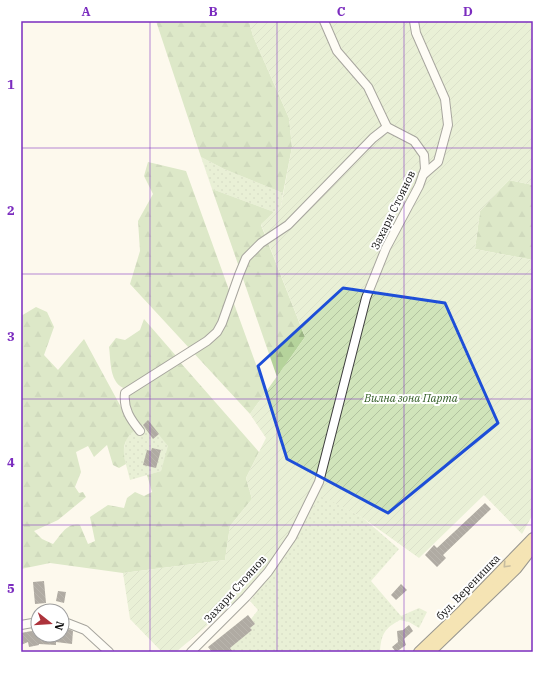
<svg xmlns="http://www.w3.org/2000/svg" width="554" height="673" font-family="'IBM Plex Serif',serif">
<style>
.grass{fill:url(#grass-dots)}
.forest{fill:url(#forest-firs)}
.garden{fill:url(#garden-furrows)}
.building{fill:url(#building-back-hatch)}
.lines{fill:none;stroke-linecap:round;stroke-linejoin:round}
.minor-casing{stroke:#3f3f3f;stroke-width:10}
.major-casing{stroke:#1d1d1d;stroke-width:12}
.minor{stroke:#fff;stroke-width:8}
.major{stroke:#eac970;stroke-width:10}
.oneway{stroke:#867443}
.marked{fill:none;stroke:#1d4ed8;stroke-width:3;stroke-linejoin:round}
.grid{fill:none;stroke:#7b2cbf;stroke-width:1;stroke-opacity:0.55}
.labels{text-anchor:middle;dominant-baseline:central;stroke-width:4;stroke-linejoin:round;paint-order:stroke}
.street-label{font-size:11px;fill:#0c0c0c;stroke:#fff}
.park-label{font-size:11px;font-style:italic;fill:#305c23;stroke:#fff}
.neatline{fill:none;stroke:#7b2cbf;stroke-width:1.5}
.grid-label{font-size:13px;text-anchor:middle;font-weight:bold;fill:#7b2cbf}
</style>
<defs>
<pattern id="grass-dots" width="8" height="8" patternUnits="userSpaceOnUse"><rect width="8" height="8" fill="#d0e4ba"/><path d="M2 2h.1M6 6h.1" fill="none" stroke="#b1c29f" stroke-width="1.8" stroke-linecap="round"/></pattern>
<pattern id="forest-firs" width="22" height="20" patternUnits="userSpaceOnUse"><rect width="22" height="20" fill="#b5d39b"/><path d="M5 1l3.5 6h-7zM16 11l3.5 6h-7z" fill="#9ab484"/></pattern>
<pattern id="garden-furrows" width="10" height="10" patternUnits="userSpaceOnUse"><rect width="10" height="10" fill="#d0e4ba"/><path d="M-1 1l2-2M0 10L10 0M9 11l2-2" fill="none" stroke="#b1c29f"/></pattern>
<pattern id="building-back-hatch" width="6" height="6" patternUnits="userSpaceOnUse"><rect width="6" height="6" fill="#534d49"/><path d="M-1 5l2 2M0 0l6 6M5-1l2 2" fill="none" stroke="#67625f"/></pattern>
</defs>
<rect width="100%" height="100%" fill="#fdf9ed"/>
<g class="grass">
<path d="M201 157 224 169 283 193 281 206 274 212 212 189Z"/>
<path d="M148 420 169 446 161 471 130 480 123 453 127 436Z"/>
<path d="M320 494 363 518 399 549 371 581 401 616 419 608 427 612 419 628 409 622 400 620C385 628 381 634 380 652H233L230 648 251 630 250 628 255 624 251 619 258 610 250 601 297 536Z"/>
</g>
<g class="forest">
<path d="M156 21H249L253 36 289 118 292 147 283 193 224 169 201 157Z"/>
<path d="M148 162 186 171 266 392 250 414 130 284 140 251 138 221 153 194 144 176Z"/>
<path d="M509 180 533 185V260L475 249 480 211Z"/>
<path d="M212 189 274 212 261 225 305 337 277 377Z"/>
<path d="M36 307 47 312 54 327 44 355 58 370 84 339 134 431C123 439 122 452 126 464L119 468 113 465 107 445 94 457 88 446 76 452 81 472 75 487 79 493 83 492 86 497 58 520 34 531 42 539 53 544C61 535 67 522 80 525L88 544 95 541 90 517 108 505 124 508 127 498 135 492 144 496 152 492 147 475 161 471 168 446 148 421 140 426C133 416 126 407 130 394L180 362 259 452 246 478 252 499 230 526 225 560 123 573 50 563 21 569V316Z"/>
<path d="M144 319 177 357 126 389C109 384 111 361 109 347L116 338 125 340 140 330Z"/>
</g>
<path class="garden" d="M249 21H533V185L509 180 480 211 475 249 533 260V514L522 534 484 495 419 558 363 518 320 495 297 536 244 594 176 652H162L130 619 123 573 225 560 230 526 252 499 246 478 266 438 250 414 305 337 261 224 281 206 292 147 289 118 253 36Z"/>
<g class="building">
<path d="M148 420 159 434 153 439 143 425Z"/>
<path d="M152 448 161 450 156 468 143 465 147 450 151 451Z"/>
<path d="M485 503 491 509 443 555 446 558 437 567 425 555 434 545 437 548Z"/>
<path d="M44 581 46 603 35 604 33 582Z"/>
<path d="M401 584 407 590 396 600 391 595Z"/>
<path d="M58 591 66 592 64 603 56 601Z"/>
<path d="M248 615 255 624 250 628 252 630 230 648 233 652H212L208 647Z"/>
<path d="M409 625 413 631 404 639 406 645 396 652 392 647 398 642 397 631 403 630Z"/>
<path d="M63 627 73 631 72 644 56 642V645L39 644V645L29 647 28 642 21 645V633L37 630V635H62Z"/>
</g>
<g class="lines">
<g class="minor-casing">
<g id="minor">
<path d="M324 21 337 51 368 87 387 127"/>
<path d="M414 21 416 33 445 99 448 125 438 162 423 175"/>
<path d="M140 431C131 420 123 409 125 393L207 341 217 332 222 323 239 275 246 258 261 243 288 225 373 138 387 127 414 141 424 155 425 169 419 186 386 248 366 298 319 482 292 537 268 572 246 597 191 652"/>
<path d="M62 621 85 630 109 652"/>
<path d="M21 625 38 622"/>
</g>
</g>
<g class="major-casing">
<g id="major">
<path d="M419 652 463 610 533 538"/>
<path d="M430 652 516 569 533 547"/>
</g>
</g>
<use href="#minor" class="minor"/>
<use href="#major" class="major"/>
</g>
<defs><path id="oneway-chevron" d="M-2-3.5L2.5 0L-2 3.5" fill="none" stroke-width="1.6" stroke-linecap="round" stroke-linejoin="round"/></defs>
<use class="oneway" href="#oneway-chevron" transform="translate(506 565) rotate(133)"/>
<path d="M0 0H554V673H0ZM343 288 445 303 498 423 388 513 287 459 258 366Z" fill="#fdf9ed" fill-opacity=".55" fill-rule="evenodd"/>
<path class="marked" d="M343 288 445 303 498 423 388 513 287 459 258 366Z"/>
<path class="grid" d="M150 21V652M277 21V652M404 21V652M21 148H533M21 274H533M21 399H533M21 525H533"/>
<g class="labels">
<g class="street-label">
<text transform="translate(393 210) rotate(-64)">Захари Стоянов</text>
<text transform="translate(468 587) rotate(-46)">бул. Веренишка</text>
<text transform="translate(235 589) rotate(-48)">Захари Стоянов</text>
</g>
<g class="park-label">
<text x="411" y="398">Вилна зона Парта</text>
</g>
</g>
<rect width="554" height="673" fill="none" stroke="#ffffff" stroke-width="44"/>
<g transform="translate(50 623) rotate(107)"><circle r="19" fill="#ffffff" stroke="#9e9e9e"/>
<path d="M0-3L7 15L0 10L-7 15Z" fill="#ad333b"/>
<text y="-6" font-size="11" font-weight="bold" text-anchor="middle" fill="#0c0c0c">N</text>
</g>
<rect x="22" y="22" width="510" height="629" class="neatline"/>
<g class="grid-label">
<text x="86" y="16">A</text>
<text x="213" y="16">B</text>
<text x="341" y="16">C</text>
<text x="468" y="16">D</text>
<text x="11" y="89">1</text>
<text x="11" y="215">2</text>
<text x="11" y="341">3</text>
<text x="11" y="467">4</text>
<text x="11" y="593">5</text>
</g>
</svg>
